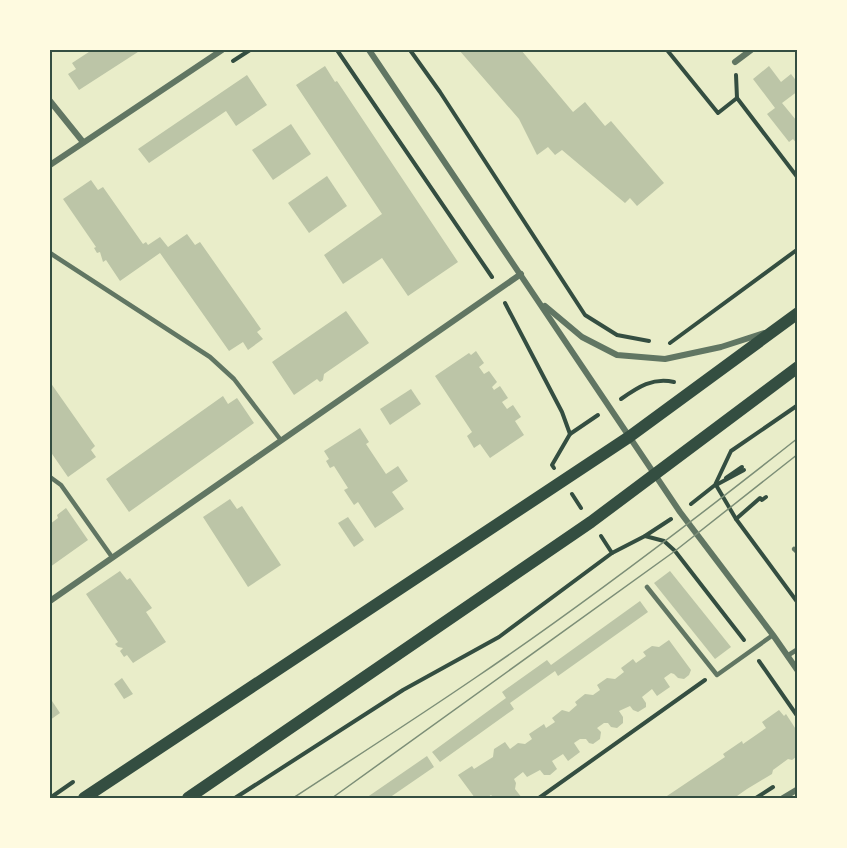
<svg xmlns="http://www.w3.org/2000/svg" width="847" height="848" font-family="Barlow,sans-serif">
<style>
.building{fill:#bcc5a7}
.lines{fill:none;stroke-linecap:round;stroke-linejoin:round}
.path{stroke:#344e41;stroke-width:4}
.service{stroke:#617663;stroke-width:4.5}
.minor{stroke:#617663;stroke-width:6}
.secondary{stroke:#344e41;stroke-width:12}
.tram{stroke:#7c8e77;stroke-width:1.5}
.neatline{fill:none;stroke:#344e41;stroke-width:2}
</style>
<rect width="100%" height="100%" fill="#e9edc9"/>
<g class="building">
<path d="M92 50H141L79 90 68 74 76 69 72 63Z"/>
<path d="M459 50H521L573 112 585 102 605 126 611 121 664 183 637 206 630 198 625 203 562 150 555 155 548 147 537 155 519 119Z"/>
<path d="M325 66 335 82 337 81 458 262 408 296 382 258 343 284 324 255 382 214 296 85Z"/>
<path d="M769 66 781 82 791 74 798 83V91L782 103 796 120 798 119V145L793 139 789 142 767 114 775 108 753 79Z"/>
<path d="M247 75 267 105 236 126 226 111 149 163 138 149Z"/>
<path d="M291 124 311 154 273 180 252 150Z"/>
<path d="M327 176 347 206 309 233 288 203Z"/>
<path d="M91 180 98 190 103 187 143 244 146 242 148 245 160 237 168 247 187 234 195 245 200 242 261 329 257 332 263 339 248 350 243 342 229 351 160 253 120 281 106 260 103 262 100 252 97 253 94 248 96 247 63 199Z"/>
<path d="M346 311 369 343 324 374 323 380 320 382 317 379 294 395 272 362Z"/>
<path d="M476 351 484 363 479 367 484 374 489 371 497 382 492 387 494 390 500 386 508 398 502 402 507 409 513 405 521 417 515 421 524 435 490 458 480 444 474 448 467 436 472 432 435 376 469 353 471 355Z"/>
<path d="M50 382 95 446 91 450 96 457 68 477 50 451Z"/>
<path d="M411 389 421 404 390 425 380 409Z"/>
<path d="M223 396 228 404 237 398 254 423 129 512 106 479Z"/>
<path d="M360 428 369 442 366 444 386 474 398 466 408 481 392 492 404 509 375 528 358 502 354 505 344 490 348 488 334 466 330 468 326 461 329 459 324 451Z"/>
<path d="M230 499 237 509 242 506 281 565 248 587 203 517Z"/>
<path d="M66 508 88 540 50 567V524L58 518 57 515Z"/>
<path d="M348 517 364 540 354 547 338 523Z"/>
<path d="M120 571 127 580 130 578 152 608 146 612 166 642 133 663 127 655 124 657 120 651 123 648 118 647 115 644 118 642 86 594Z"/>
<path d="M670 571 731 647 715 659 654 583Z"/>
<path d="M640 601 648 612 558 676 555 671 510 703 514 709 440 762 432 752 506 698 502 692 547 660 551 665Z"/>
<path d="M669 640 691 670 689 675 684 679 678 678 674 674 671 673 664 678 670 687 657 696 652 689 642 697 646 703V707L638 712 633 710 630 706 619 711 623 717V723L617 728 611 727 608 723H604L597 728 601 732 600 739 593 744 589 743 586 739H580L574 743 580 752 568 761 563 754 552 761 557 769 550 775H544L540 770 527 777 523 772 514 779 516 783 515 789 522 798H494L491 795 487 798H475L458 775 472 766 474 769 493 757 494 749 505 742 510 749 518 743 525 744 532 739 529 734 544 724 546 728 555 722 552 718 562 710 569 712 577 705 575 702 585 694 593 695 600 690 597 685 607 678 615 679 624 672 621 668 633 659 636 663 646 656 643 652 652 646 659 647Z"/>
<path d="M122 678 133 694 124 699 114 684Z"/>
<path d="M50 698 60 713 50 720Z"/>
<path d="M779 710 784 716 786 714 797 731 796 757 792 760 788 759 773 770 772 774 747 789 737 796 736 798H664L725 757 723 754 742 741 743 744 766 728 762 722Z"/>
<path d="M427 756 434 767 402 789 389 798H366Z"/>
</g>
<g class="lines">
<g class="path">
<path d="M337 50 492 277"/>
<path d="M410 50 440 92 585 315 617 335 649 341"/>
<path d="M667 50 718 113 737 98 798 178"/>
<path d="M233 61 250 50"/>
<path d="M736 75 737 98"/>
<path d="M505 303 562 412 570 434"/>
<path d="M670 343 798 249"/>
<path d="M621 399C638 387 653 377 674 382"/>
<path d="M554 468 552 465 570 434 598 415"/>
<path d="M726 478 742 467"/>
<path d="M716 485 736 519 798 603"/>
<path d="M716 485 744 470"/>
<path d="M572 494 581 508"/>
<path d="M691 504 715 485 731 451 798 405"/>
<path d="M736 519 760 498 762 500 766 497"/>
<path d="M601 536 612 553"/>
<path d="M645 536 664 541 675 551 744 640"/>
<path d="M759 661 798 717"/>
<path d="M50 798 73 782"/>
<path d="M235 798 403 690 499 637 612 553 645 536 671 519"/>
<path d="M539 798 705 680"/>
<path d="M756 798 773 787"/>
</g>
<g class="service">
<path d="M50 253 210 357 234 379 280 439"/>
<path d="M50 477 61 485 112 557"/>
<path d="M794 549 798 553"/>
<path d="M647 587 717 675 773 635"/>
<path d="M787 656 798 649"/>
</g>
<g class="minor">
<path d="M369 50 680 512 773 635 798 671"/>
<path d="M735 62 751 50"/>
<path d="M50 101 83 142"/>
<path d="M50 165 222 50"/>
<path d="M545 306 582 337 617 355 665 359 721 347 764 333"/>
<path d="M50 601 521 274"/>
<path d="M783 798 798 789"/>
</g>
<g class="secondary">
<path d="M84 798 629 437 798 313"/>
<path d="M188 798 591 522 798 367"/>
</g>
<g class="tram">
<path d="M293 798C354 758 415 719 475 678 586 603 693 521 798 438"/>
<path d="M332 798 675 551 798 454"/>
</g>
</g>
<rect width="847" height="848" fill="none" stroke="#fefae0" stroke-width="102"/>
<rect x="51" y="51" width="745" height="746" class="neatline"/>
</svg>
